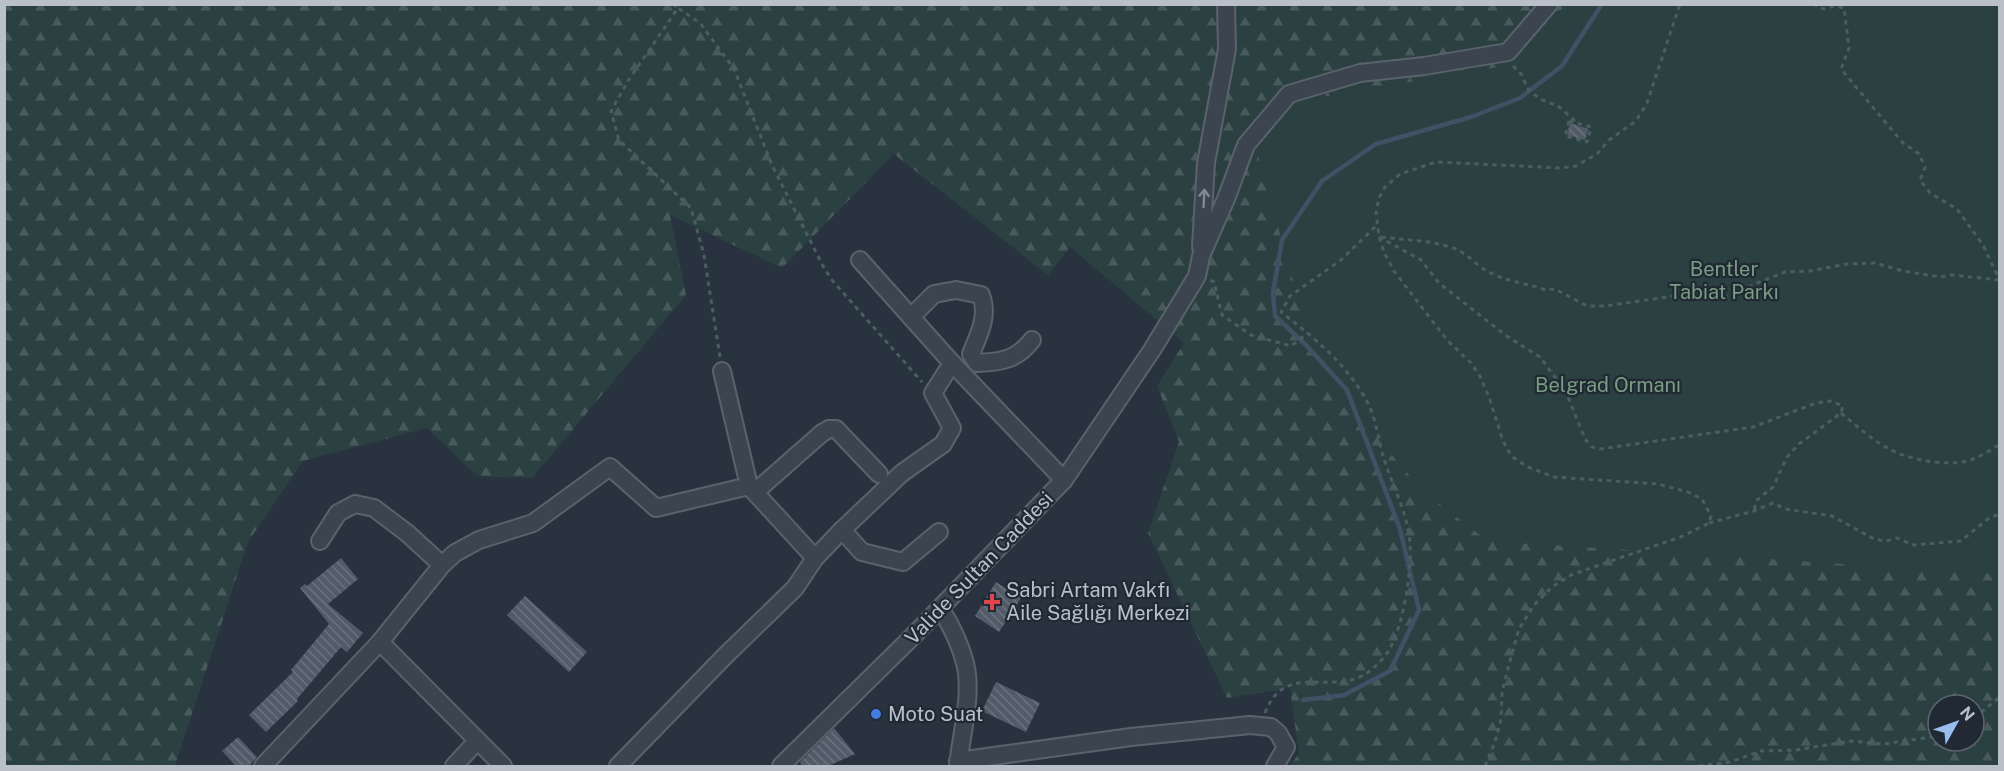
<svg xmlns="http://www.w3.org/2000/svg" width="2004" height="771" font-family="'Public Sans',sans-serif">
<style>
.forest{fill:url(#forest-firs);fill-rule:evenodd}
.green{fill:#2b4041}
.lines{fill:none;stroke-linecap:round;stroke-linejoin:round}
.stream{stroke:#405166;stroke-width:4.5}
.building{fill:url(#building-back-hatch)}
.minor-casing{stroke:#5a636c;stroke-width:20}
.path{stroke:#4b5d5f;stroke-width:3;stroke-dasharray:4.5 4.5;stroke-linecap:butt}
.minor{stroke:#3c454f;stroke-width:16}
.oneway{stroke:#818992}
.health-dot{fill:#e0444e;stroke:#212a34;stroke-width:2}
.shop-dot{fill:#3f7fe0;stroke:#212a34;stroke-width:2}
.labels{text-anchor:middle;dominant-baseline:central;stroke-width:4.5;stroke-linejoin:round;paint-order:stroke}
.park-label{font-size:20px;fill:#799d81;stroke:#212a34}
.street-label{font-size:20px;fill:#b9c0c9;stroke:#212a34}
.poi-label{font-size:20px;fill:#b9c0c9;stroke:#212a34;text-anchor:start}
</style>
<defs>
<pattern id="forest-firs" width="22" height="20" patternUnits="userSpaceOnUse" patternTransform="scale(1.5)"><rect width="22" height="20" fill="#2b4041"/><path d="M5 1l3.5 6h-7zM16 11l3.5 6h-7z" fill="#485a5b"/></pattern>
<pattern id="building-back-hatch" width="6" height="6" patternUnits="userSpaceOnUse" patternTransform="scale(1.5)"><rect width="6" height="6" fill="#525c69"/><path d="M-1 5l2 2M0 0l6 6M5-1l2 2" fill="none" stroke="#69727d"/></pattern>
</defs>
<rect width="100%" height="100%" fill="#28333f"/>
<path class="forest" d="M5 5H1999V766H1289L1299 754 1290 688 1227 698 1148 533 1179 442 1157 386 1184 343 1070 247 1048 275 894 154 782 268 670 215 686 295 532 478 477 476 427 428 303 461 248 542 175 766H5ZM1938 705H1974V741H1938Z"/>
<path class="green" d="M1564 5H1999V574L1488 541 1424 492 1318 370 1256 148 1293 102 1498 67 1562 9Z"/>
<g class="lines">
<path class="stream" d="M1303 700 1344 695 1390 671 1419 610 1400 529 1347 390 1305 344 1275 316 1273 293 1282 240 1322 181 1376 144 1471 117 1520 98 1562 66 1602 4"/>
</g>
<g class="building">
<path d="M1570 123 1588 129 1585 140 1567 135Z"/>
<path d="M341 558 358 579 328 604 363 633 347 652 341 647 297 699 298 701 266 732 249 715 293 672 291 670 329 624 300 588 305 584 307 586Z"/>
<path d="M996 582 1021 598 999 632 975 616Z"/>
<path d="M525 596 587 652 569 672 507 615Z"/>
<path d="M996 682 1040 703 1026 732 982 711Z"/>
<path d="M834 728 855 754 828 766H802L800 762Z"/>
<path d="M238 737 257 757 249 766H236L222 751Z"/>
</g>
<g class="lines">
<g class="minor-casing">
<g id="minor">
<path d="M1201 246 1206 163 1227 49 1226 4"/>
<path d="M860 260 952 363 1064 480"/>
<path d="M911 317 934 294 956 290 981 295C989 316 979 334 971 354L977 363C1001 362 1017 360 1032 340"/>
<path d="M722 371 749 486 815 558"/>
<path d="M755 492 822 433 829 429H836L879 474"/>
<path d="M842 530 862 552 903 562 939 532"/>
<path d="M320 541 338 513 355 504 374 508 407 533 442 565"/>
<path d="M940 608C951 625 960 644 965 663 973 694 961 735 958 766"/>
<path d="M380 642 503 766"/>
<path d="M958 761 1131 737 1250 725 1271 727 1278 733 1286 747 1275 766"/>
<path d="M263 766 380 642 442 565 455 553 479 540 533 523 610 467 656 508 749 486"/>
<path d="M454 766 477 741"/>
<path d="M618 766 725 656 795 588 815 558 842 530 902 473 943 444 952 428 933 393 952 363"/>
<path d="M781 766 911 638 1064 480 1152 350 1197 276 1201 256 1226 199 1246 145 1289 94 1360 73 1424 66 1508 52 1549 4"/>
</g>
</g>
<g class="path">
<path d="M673 4 678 8 680 4"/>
<path d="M1813 4 1824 9 1834 6 1844 8 1849 48 1841 69 1902 142 1919 154 1925 167 1920 180 1930 193 1957 209 1983 245 1999 279"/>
<path d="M1513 66 1522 75 1527 88 1540 99 1558 106 1574 120V123"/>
<path d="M1569 121 1591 127 1587 142 1565 136Z"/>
<path d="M1379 237 1421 260 1439 283 1505 335 1540 357 1566 392 1585 439 1592 447 1600 449 1753 427 1816 403 1830 401 1843 406 1841 413 1799 444 1787 457 1773 487 1756 501 1754 511"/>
<path d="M1381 237C1405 240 1427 240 1450 247 1467 251 1477 268 1493 274 1510 282 1529 284 1546 290L1555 289 1587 306H1605L1681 295 1698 296 1704 299 1721 298 1731 296 1757 283 1785 272 1810 271 1847 264 1875 263 1903 271 1940 277 1952 275 2000 280"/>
<path d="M1210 280 1214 282 1222 315 1251 335 1291 346 1308 333"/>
<path d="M720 357 704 255 691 208 619 140 611 111 628 81 678 8 700 23 734 69 772 165 824 268 832 280 922 382"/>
<path d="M1841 413C1875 441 1889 456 1934 462 1947 463 1958 464 1971 460 1981 456 1991 450 2000 444"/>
<path d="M1709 523 1754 511 1773 503 1785 509 1832 516 1874 539 1886 541 1897 538 1913 545 1961 541 1989 518 2000 514"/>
<path d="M1265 713C1286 658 1335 700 1371 670 1377 665 1385 657 1389 650 1403 627 1412 571 1410 543 1408 514 1392 485 1383 456 1378 437 1375 413 1364 396 1343 361 1312 336 1281 312L1290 296 1341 260 1377 225"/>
<path d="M1974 718 2000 697"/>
<path d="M1485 766 1495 742 1501 719 1502 692 1511 657 1519 629 1534 605 1552 587 1571 575 1683 536 1709 523 1711 516 1702 499 1688 492 1658 484 1554 477 1528 467 1511 456 1503 441 1489 397 1479 374 1470 362 1447 340 1394 271 1384 252 1379 237 1376 213 1379 198 1385 187 1400 174 1436 162 1561 168 1576 166 1597 154 1609 140 1636 121 1647 103 1680 4"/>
<path d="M1699 766 1730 762 1761 751 1796 750 1851 741 1884 744 1938 736"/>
</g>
<use href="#minor" class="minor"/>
</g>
<defs><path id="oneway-shaft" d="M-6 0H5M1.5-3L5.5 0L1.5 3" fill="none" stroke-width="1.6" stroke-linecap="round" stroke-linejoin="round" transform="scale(1.5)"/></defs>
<use class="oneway" href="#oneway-shaft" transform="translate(1204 198) rotate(-87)"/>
<path class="health-dot" d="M989 593h6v6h6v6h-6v6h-6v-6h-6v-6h6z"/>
<circle class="shop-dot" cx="876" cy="714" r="6"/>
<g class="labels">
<g class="park-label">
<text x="1724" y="269">Bentler<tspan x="1724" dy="23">Tabiat Parkı</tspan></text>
<text x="1608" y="385">Belgrad Ormanı</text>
</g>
<g class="street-label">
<text transform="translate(979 568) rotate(-46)">Valide Sultan Caddesi</text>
</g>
<g class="poi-label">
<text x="1006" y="590">Sabri Artam Vakfı<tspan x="1006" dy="23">Aile Sağlığı Merkezi</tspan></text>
<text x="888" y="714">Moto Suat</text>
</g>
</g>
<rect width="2004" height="771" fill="none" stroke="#b9c0c9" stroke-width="12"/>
<g transform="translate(1956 723) rotate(50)"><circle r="28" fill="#212a34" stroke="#5e6670" stroke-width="1.5"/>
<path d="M0-4.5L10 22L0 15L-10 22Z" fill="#99bdee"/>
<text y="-9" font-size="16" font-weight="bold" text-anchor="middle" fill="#b9c0c9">N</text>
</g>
</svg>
